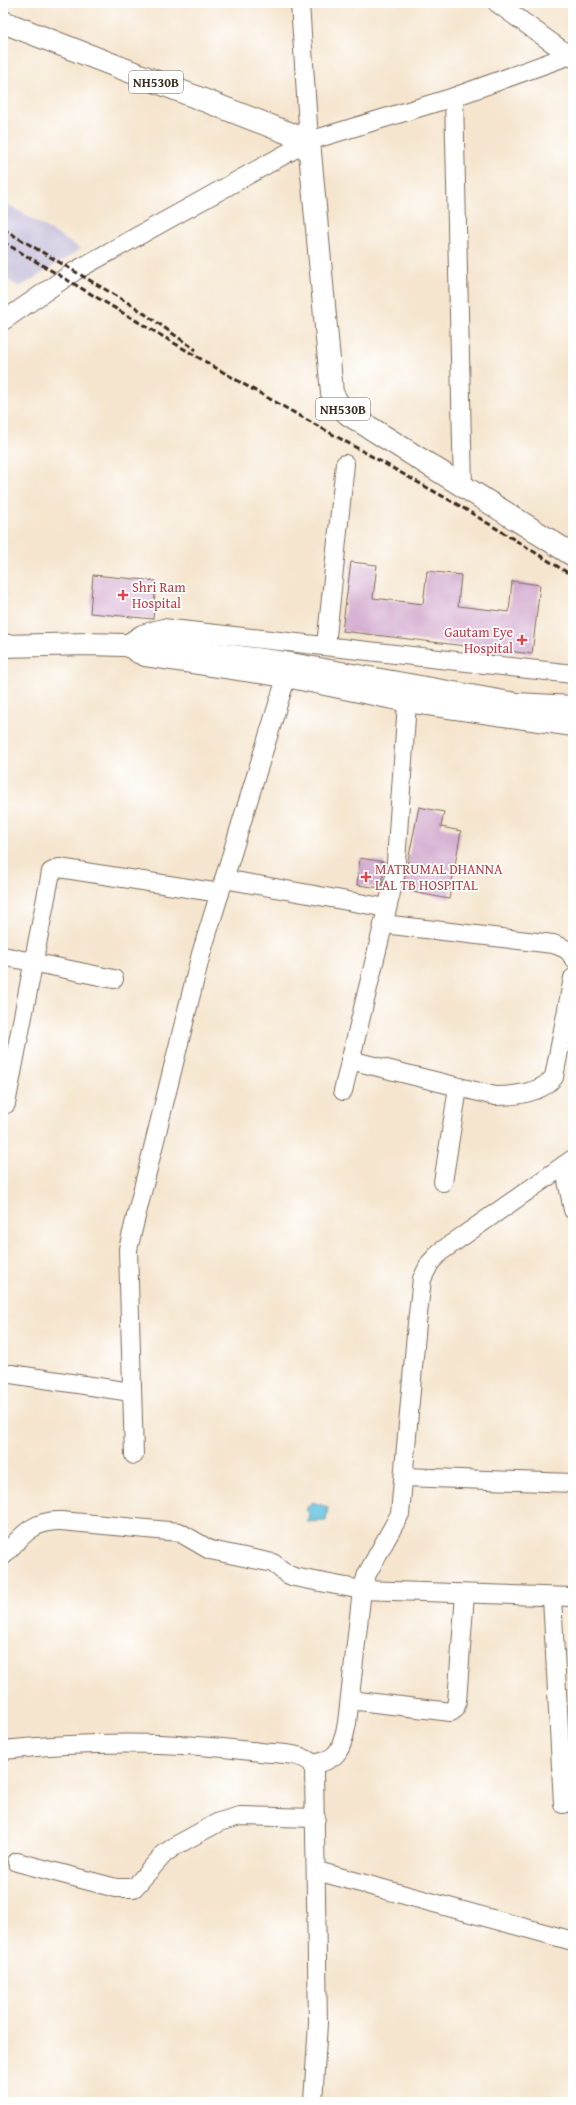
<svg xmlns="http://www.w3.org/2000/svg" width="576" height="2105" font-family="'Gentium Book Plus',serif">
<style>
.industrial{fill:#c6c0da}
.water{fill:#5fc1dd;stroke:#4d767e}
.building{fill:#d3aacf}
.lines{fill:none;stroke-linecap:round;stroke-linejoin:round}
.minor-casing{stroke:#7c6b5c;stroke-width:20}
.major-casing{stroke:#7c6b5c;stroke-width:24}
.highway-casing{stroke:#7c6b5c;stroke-width:24}
.minor{stroke:#fff;stroke-width:18}
.major{stroke:#fff;stroke-width:22}
.highway{stroke:#fff;stroke-width:22}
.rail{stroke:#3b2a1e;stroke-width:3;stroke-dasharray:6 3;stroke-linecap:butt}
.health-dot{fill:#e0444e;stroke:#fff;stroke-width:1.5}
.labels{text-anchor:middle;dominant-baseline:central;stroke-width:3.5;stroke-linejoin:round;paint-order:stroke}
.shield{fill:#fff;stroke:#766a62;stroke-width:1}
.shield-label{font-size:13px;font-weight:bold;fill:#3b2a1e}
.health-label{font-size:14px;fill:#be3a42;stroke:#fff;text-anchor:start}
</style>
<rect width="100%" height="100%" fill="#fff"/>
<filter id="ink" filterUnits="userSpaceOnUse"><feTurbulence type="fractalNoise" baseFrequency=".025" numOctaves="2"/><feDisplacementMap in="SourceGraphic" scale="8" xChannelSelector="R" yChannelSelector="G"/><feConvolveMatrix kernelMatrix="1 2 1 2 8 2 1 2 1" color-interpolation-filters="sRGB"/></filter>
<filter id="wash" filterUnits="userSpaceOnUse"><feTurbulence type="fractalNoise" baseFrequency=".012" numOctaves="4" result="noise"/><feDisplacementMap in="SourceGraphic" scale="16" xChannelSelector="R" yChannelSelector="G"/><feGaussianBlur stdDeviation="0.9" result="paint"/><feColorMatrix in="noise" values="0 0 0 0 0 0 0 0 0 0 0 0 0 0 0 0 0 1.4 0 .05"/><feComposite in="paint" operator="in"/></filter>
<g filter="url(#wash)">
<rect width="100%" height="100%" fill="#f5e5ce"/>
<path class="industrial" d="M3 201 81 249 20 287 3 277Z"/>
<path class="water" d="M312 1502 328 1507 326 1521 307 1522 310 1515 306 1509Z"/>
<g id="blocks">
<g class="building">
<path d="M351 562 377 565 373 598 423 604 427 571 461 575 458 606 509 612 512 581 540 585 532 654 342 631Z"/>
<path d="M93 575 156 581 153 619 90 613Z"/>
<path d="M419 807 444 812 441 827 461 831 449 899 402 890Z"/>
<path d="M360 858 385 862 381 888 357 885Z"/>
</g>
</g>
</g>
<g filter="url(#ink)">
<use href="#blocks" fill-opacity="0" stroke="#7c6b5c" stroke-width="1"/>
<g class="lines">
<g class="minor-casing">
<g id="minor">
<path d="M300 3 309 141"/>
<path d="M497 3 573 58"/>
<path d="M454 97 463 486"/>
<path d="M3 321 75 271 309 141 454 97 573 54"/>
<path d="M326 646 345 464"/>
<path d="M286 678 407 703 573 727"/>
<path d="M224 879 387 908"/>
<path d="M383 924 553 944C561 947 570 949 573 958"/>
<path d="M3 956 114 979"/>
<path d="M350 1060 495 1096C514 1096 542 1093 554 1077L573 978"/>
<path d="M343 1091 395 876 407 703"/>
<path d="M6 1104 51 872 59 868 220 893"/>
<path d="M564 1165 573 1210"/>
<path d="M443 1182 458 1088"/>
<path d="M11 1374 131 1392"/>
<path d="M134 1455 128 1249 201 954 286 678 145 657 138 654 125 645 142 634 163 628 573 674"/>
<path d="M404 1477 573 1483"/>
<path d="M3 1556C21 1537 32 1520 61 1521L179 1532 210 1550 273 1563 287 1574 294 1577 362 1590 573 1597"/>
<path d="M552 1597 563 1804"/>
<path d="M350 1700 451 1712 455 1709 457 1701 465 1594"/>
<path d="M3 1750C89 1741 175 1741 260 1752 277 1754 300 1752 313 1764L314 1770 318 2023 313 2102"/>
<path d="M313 1764C340 1760 342 1747 347 1723L362 1590 367 1574 400 1514 417 1323 422 1279 430 1263 440 1252 573 1159"/>
<path d="M17 1862 116 1888H134L164 1854 175 1846 219 1822 240 1816 316 1818"/>
<path d="M317 1871 573 1941"/>
</g>
</g>
<g class="major-casing">
<path id="major" d="M3 646 88 644 158 646 285 663 516 704 573 707"/>
</g>
<g class="highway-casing">
<path id="highway" d="M3 22 309 141 332 393 339 405 348 414 573 555"/>
</g>
<use href="#minor" class="minor"/>
<use href="#major" class="major"/>
<use href="#highway" class="highway"/>
<g class="rail">
<path d="M3 229 135 307 196 350"/>
<path d="M3 242 245 385 460 506 573 576"/>
</g>
</g>
</g>
<g class="health-dot">
<path d="M121 589h4v4h4v4h-4v4h-4v-4h-4v-4h4z"/>
<path d="M520 634h4v4h4v4h-4v4h-4v-4h-4v-4h4z"/>
<path d="M364 871h4v4h4v4h-4v4h-4v-4h-4v-4h4z"/>
</g>
<g class="labels">
<g class="shield">
<rect x="129" y="71" width="54" height="22" rx="3"/>
<rect x="316" y="398" width="54" height="22" rx="3"/>
</g>
<g class="shield-label">
<text x="156" y="82">NH530B</text>
<text x="343" y="409">NH530B</text>
</g>
<g class="health-label">
<text x="132" y="587">Shri Ram<tspan x="132" dy="16">Hospital</tspan></text>
<text x="513" y="632" text-anchor="end">Gautam Eye<tspan x="513" dy="16">Hospital</tspan></text>
<text x="375" y="869">MATRUMAL DHANNA<tspan x="375" dy="16">LAL TB HOSPITAL</tspan></text>
</g>
</g>
<rect width="576" height="2105" fill="none" stroke="#fff" stroke-width="16"/>
</svg>
